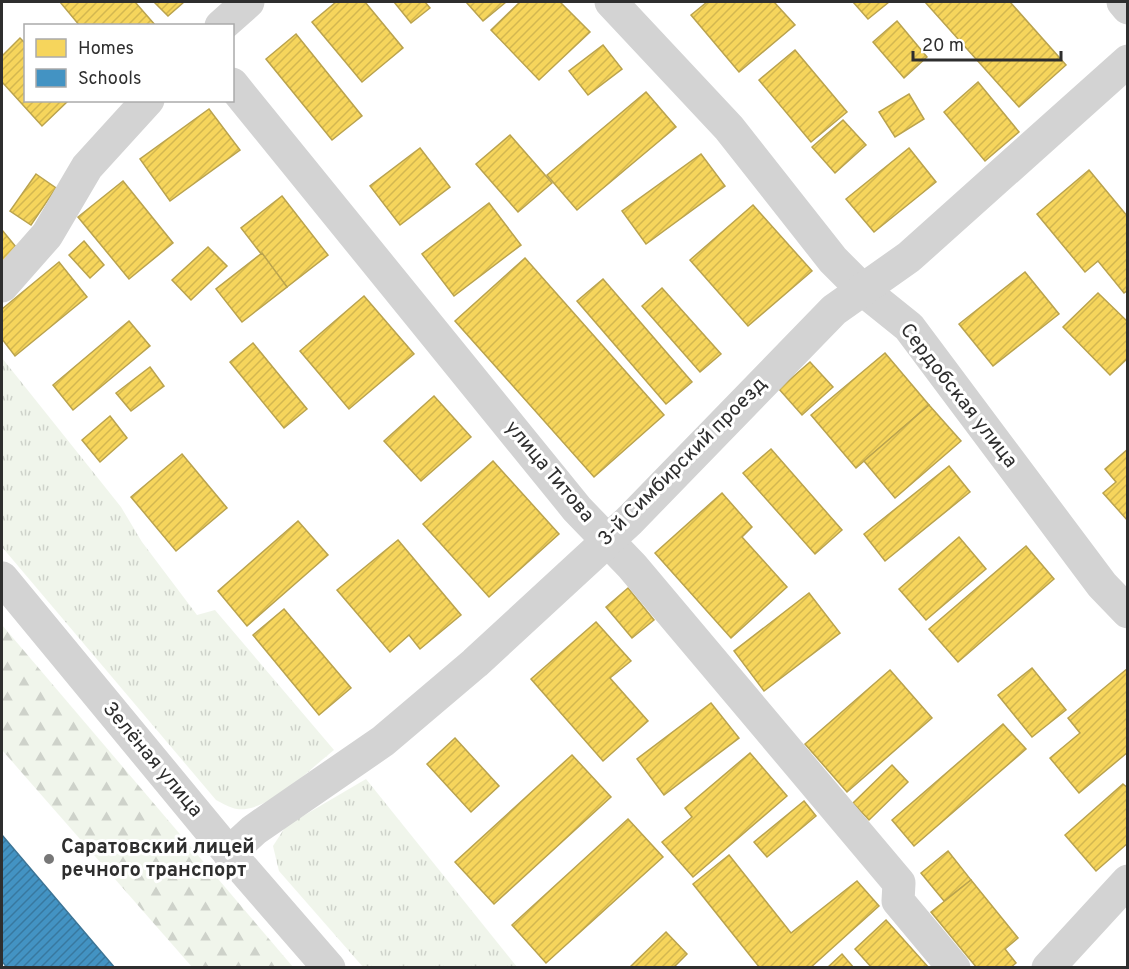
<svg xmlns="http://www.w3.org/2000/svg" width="1129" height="969" font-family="Overpass,sans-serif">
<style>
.grass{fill:url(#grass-tufts)}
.forest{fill:url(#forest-firs)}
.homes{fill:url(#homes-hatch);stroke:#baa34e;stroke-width:1.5}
.schools{fill:url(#schools-hatch);stroke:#3d7596;stroke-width:1.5}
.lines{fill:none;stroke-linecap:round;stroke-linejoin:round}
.street{stroke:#d3d3d3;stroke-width:33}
.poi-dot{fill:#777;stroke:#fff;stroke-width:2}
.labels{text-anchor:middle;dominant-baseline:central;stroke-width:6;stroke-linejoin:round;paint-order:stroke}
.street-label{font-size:20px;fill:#2e2e2e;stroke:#fff}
.poi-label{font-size:20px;font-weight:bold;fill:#2e2e2e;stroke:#fff;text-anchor:start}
</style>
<defs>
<pattern id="grass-tufts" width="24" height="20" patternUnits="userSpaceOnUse" patternTransform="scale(1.5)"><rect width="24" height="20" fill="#f0f5eb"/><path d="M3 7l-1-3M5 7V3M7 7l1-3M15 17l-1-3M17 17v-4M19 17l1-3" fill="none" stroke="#ced2ca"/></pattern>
<pattern id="forest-firs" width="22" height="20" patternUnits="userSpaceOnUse" patternTransform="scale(1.5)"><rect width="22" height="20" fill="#f0f5eb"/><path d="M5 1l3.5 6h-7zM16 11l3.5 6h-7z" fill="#ced2ca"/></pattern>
<pattern id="homes-hatch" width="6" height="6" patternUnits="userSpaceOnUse" patternTransform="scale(1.5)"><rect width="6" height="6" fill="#f6d55c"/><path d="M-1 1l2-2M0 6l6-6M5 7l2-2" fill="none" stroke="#d3b750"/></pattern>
<pattern id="schools-hatch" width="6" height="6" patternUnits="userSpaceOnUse" patternTransform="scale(1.5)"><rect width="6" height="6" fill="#4393c3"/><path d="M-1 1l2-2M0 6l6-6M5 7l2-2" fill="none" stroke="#38789f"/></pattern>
</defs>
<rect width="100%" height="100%" fill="#fff"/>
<g class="grass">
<path d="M2 358 121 507 142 542 197 615 215 610 334 750C311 768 268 813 237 809 230 808 222 803 216 800L2 547Z"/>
<path d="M366 779 517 967H363L279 871 273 846 286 826Z"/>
</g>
<path class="forest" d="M2 625 293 967H192L2 750Z"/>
<g class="homes">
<path d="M60 2H135L156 26H80Z"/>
<path d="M154 2H184L168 16Z"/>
<path d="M336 2H365L403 48 362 82 312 22Z"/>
<path d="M394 2H425L430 8 411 23Z"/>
<path d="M466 2H506L483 21Z"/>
<path d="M520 2H560L590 32 539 80 491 30Z"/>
<path d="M707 2H774L795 25 739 72 691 15Z"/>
<path d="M853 2H889L868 19Z"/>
<path d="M925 2H1010L1066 65 1019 107Z"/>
<path d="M897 21 927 57 904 78 873 42Z"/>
<path d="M296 34 362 116 332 140 266 59Z"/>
<path d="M20 38 26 44V100H69L42 126 2 82V56Z"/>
<path d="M603 45 622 69 588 95 569 71Z"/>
<path d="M795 50 847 112 811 142 759 80Z"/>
<path d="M978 82 1019 132 985 161 944 112Z"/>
<path d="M646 92 676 127 577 210 547 175Z"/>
<path d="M909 94 924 119 895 137 879 112Z"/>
<path d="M209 109 240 150 170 201 140 159Z"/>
<path d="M843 120 866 145 835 173 812 147Z"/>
<path d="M510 135 552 183 518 212 476 164Z"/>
<path d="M420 148 450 187 400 225 370 186Z"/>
<path d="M909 148 936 182 874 232 846 199Z"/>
<path d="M701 154 725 186 646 244 622 211Z"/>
<path d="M1089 170 1128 217V290L1124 293 1098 261 1085 272 1037 214Z"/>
<path d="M36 174 56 188 31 225 10 211Z"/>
<path d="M123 181 173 243 129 279 78 217Z"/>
<path d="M282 196 328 255 287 287 241 228Z"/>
<path d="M489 203 521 245 454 296 422 254Z"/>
<path d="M753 205 812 271 748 326 690 260Z"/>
<path d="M2 230 20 252 2 267Z"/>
<path d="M84 241 104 265 90 278 69 255Z"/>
<path d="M208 247 227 266 191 300 172 280Z"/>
<path d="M262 253 287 287 242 322 216 289Z"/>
<path d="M525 258 664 415 594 477 455 321Z"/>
<path d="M59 262 87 297 15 356 2 339V309Z"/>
<path d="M1025 272 1059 314 993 366 959 324Z"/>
<path d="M603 279 692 382 666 404 577 301Z"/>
<path d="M662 288 721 354 700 372 642 306Z"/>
<path d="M1098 293 1128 322V358L1110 375 1063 327Z"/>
<path d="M364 296 414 354 349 409 300 351Z"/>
<path d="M129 321 150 346 73 410 53 385Z"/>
<path d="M253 343 307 409 284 428 230 362Z"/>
<path d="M885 353 929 405 856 468 811 415Z"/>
<path d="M810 362 833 387 802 415 779 389Z"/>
<path d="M150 367 164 386 131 411 116 393Z"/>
<path d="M434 396 471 437 421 481 384 441Z"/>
<path d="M929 405 961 441 895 498 864 461Z"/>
<path d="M110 416 127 438 100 462 82 440Z"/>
<path d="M771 449 842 530 815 554 743 473Z"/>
<path d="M1128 449V521L1103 493 1116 482 1105 469Z"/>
<path d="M182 454 227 508 176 551 131 497Z"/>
<path d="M493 461 559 534 489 597 423 524Z"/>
<path d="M949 466 970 492 885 561 864 534Z"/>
<path d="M722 493 752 527 742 537 787 587 731 638 655 553Z"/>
<path d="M298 521 328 555 247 626 218 591Z"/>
<path d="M959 537 986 569 926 620 899 589Z"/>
<path d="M398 540 461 615 420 649 409 635 390 652 337 590Z"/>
<path d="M1026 546 1054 579 958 662 929 629Z"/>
<path d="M628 588 654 620 632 638 606 607Z"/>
<path d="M809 593 840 633 764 691 734 651Z"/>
<path d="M284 609 351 688 319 715 253 635Z"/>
<path d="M596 622 631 661 610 678 648 721 603 761 531 679Z"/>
<path d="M1032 668 1066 710 1032 737 998 695Z"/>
<path d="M1128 668V752L1079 793 1050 758 1080 733 1068 718Z"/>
<path d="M890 670 932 718 847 792 805 744Z"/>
<path d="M711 703 739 738 664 795 637 759Z"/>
<path d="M1003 724 1026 749 914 846 892 820Z"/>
<path d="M455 738 499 786 471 812 427 764Z"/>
<path d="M750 753 787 796 693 877 662 842 692 817 685 808Z"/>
<path d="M572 755 611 797 494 904 455 862Z"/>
<path d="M892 765 908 782 869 820 853 803Z"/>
<path d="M1123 784 1128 788V843L1096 871 1065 835Z"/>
<path d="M804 801 816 816 767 857 754 842Z"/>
<path d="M628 819 663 857 546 963 512 925Z"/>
<path d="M948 851 971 880 944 901 921 873Z"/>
<path d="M729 855 791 933 857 881 879 906 810 968H760L693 884Z"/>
<path d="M971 880 1018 938 1005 949 1016 963 1010 968H977L931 912Z"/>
<path d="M886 920 929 968H872L855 949Z"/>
<path d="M666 932 687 954 673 968H629Z"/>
<path d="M842 954 854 968H827Z"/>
</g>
<path class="schools" d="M2 835 115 968H7L2 961Z"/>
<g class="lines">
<g class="street">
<path d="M611 2 729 128 833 260 863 290 909 327 1102 585 1128 612"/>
<path d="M1123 2 1128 8"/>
<path d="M221 26 248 2"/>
<path d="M232 84 577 509 632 566 899 883 898 901 954 968"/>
<path d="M2 286 47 235 87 167 148 100"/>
<path d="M2 578 229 853 329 968"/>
<path d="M229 853 254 830 383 741 475 663 630 520 834 310 909 257 1128 61"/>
<path d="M1048 968 1128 881"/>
</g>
</g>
<circle class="poi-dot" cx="49" cy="859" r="6"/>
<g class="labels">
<g class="street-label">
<text transform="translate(958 396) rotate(52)">Сердобская улица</text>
<text transform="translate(683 462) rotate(-45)">3-й Симбирский проезд</text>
<text transform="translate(549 472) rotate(50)">улица Титова</text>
<text transform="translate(152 760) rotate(50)">Зелёная улица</text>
</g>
<g class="poi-label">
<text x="61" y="848">Саратовский лицей<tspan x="61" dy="23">речного транспорт</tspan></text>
</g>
</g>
<rect width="1129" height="969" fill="none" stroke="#2e2e2e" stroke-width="6"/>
<rect x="24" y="24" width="210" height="78" fill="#ffffff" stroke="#ababab" stroke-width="1.5"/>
<rect x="36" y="39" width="30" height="18" fill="#f6d55c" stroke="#ababab" stroke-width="1.5"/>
<text x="78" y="54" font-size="18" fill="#2e2e2e">Homes</text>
<rect x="36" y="69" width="30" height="18" fill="#4393c3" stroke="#ababab" stroke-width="1.5"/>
<text x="78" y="84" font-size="18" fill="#2e2e2e">Schools</text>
<path d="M913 51v9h148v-9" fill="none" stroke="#2e2e2e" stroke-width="3"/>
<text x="922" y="51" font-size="18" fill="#2e2e2e" stroke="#ffffff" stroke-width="4.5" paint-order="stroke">20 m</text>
</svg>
